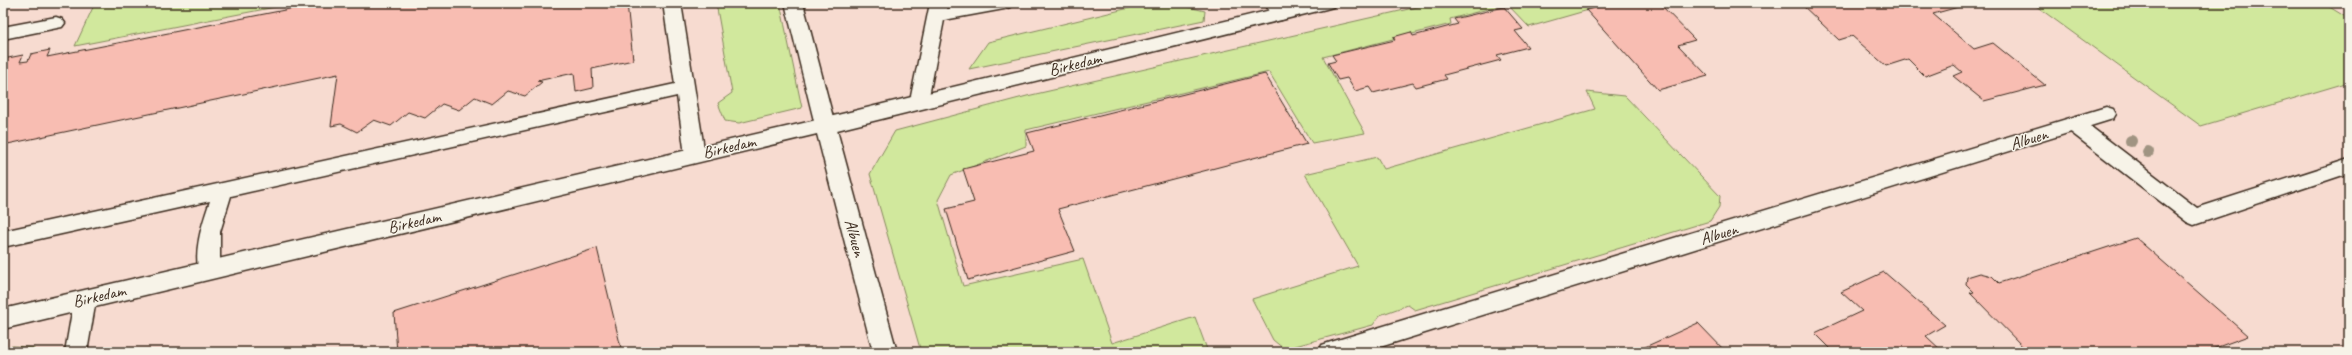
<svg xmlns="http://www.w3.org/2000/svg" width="2352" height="355" font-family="Caveat,sans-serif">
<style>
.built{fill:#f7dbd0}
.green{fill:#d1e89d;stroke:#86895e}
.building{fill:#f8bdb2;stroke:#3b2a1e}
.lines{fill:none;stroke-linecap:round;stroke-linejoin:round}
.service-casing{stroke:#3b2a1e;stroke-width:3}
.minor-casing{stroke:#3b2a1e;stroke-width:3}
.service{fill:#f7f3e8;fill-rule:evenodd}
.minor{fill:#f7f3e8;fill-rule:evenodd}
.tree{fill:#a09482}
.labels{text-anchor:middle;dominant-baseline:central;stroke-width:3;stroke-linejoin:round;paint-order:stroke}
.street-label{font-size:17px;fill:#3b2a1e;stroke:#f7f3e8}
</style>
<rect width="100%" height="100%" fill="#f7e8dd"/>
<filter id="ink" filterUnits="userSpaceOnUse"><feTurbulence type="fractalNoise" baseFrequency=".025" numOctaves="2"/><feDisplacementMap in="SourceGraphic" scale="8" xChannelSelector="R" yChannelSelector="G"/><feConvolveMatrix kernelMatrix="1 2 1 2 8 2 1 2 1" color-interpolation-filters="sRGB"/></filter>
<g filter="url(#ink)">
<rect class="built" x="3" y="3" width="2346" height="349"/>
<g class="green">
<path d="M95 3H296L75 46Z"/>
<path d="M716 3H780L802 108 739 123 725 121 718 103 732 93Z"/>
<path d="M1150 3H1172L1205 11 1204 20 969 69 988 42Z"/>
<path d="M1435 3H1613L1529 27 1507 4 1450 19 1451 24 1323 57 1365 133 1312 143 1269 72 1026 130V146L951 175 938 200 963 286 1083 259 1112 343 1195 317 1208 352H921L870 174 895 131 1027 96Z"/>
<path d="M2032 3H2323L2349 19V82L2201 126Z"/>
<path d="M1587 92 1625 96 1720 196 1719 207 1710 221 1415 310 1408 305 1380 315 1373 325 1284 349 1273 340 1252 299 1358 266 1305 174 1377 157 1384 169 1595 109Z"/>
<path d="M13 346 34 348 33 352H3V348Z"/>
</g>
<g class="building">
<path d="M320 3H627L633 60 592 69 593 88 576 92 574 73 537 81 542 82 525 96 508 91 492 104 475 97 459 110 442 104 425 118 408 112 391 126 374 120 357 132 341 124 331 126 338 74 3 145V59L23 55 20 62 28 61 31 54 50 50 47 57Z"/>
<path d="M1614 3H1659L1695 40 1678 45 1708 76 1658 90 1586 10Z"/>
<path d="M1800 3H1973L1933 14 1974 49 1993 43 2045 85 1984 101 1953 76 1962 72 1954 65 1925 76 1908 59 1886 66 1852 36 1839 40Z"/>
<path d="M1504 7 1523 29 1515 31 1528 47 1497 55 1501 60 1444 75 1447 79 1416 87 1413 83 1373 93 1369 87 1355 91 1347 78 1338 80 1328 63 1336 61 1332 55 1395 40 1393 37 1411 32 1413 36 1458 24 1454 19Z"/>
<path d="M1265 74 1307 144 1058 209 1075 251 968 280 946 209 974 202 963 169 1034 151 1027 133Z"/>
<path d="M2136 238 2248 336 2204 352H2028L1970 293 1974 292 1966 284 1967 277 1980 273 1992 276 1999 283Z"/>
<path d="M597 248 622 352H397L394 313Z"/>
<path d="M1884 272 1945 325 1926 336 1943 352H1834L1815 333 1862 311 1841 292Z"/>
<path d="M1698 323 1726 352H1634Z"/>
</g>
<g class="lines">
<g class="service-casing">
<g id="service">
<path d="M663 3H681L705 155 702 160 695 162 688 160 685 155 677 96 231 196 220 232V270L217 276 209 278 201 276C191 256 203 221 210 201L3 247V231L675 84Z"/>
<path d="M785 3H803L835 125 832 130 825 132 818 130 815 125Z"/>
<path d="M930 3H948L947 9 975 3H1013L1010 7 1004 9 944 20 928 101 926 106 919 108 912 106 910 101Z"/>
<path d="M1264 3H1282L1290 14 1287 18 1281 20 1275 18Z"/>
<path d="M56 17 62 19 65 23 62 27 3 39V27Z"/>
<path d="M2075 118 2082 120 2197 208 2349 159V173L2194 225 2187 222 2068 130 2065 125 2068 120Z"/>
<path d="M85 291 93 294 96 300 87 352H65L74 300 77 294Z"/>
</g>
</g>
<g class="minor-casing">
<g id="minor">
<path d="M1300 3H1336L1333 7 1326 9 837 130 897 352H873L817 134 3 329V309L825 118Z"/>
<path d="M2106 107 2113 109 2116 114 2113 119 1364 352H1319L1322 345 1331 342Z"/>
</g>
</g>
<use href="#service" class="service"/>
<use href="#minor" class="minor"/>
</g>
<g class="tree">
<circle cx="2131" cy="141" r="6"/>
<circle cx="2148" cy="152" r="6"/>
</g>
</g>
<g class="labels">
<g class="street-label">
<text transform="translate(1075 64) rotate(-14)">Birkedam</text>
<text transform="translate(2029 139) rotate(-17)">Albuen</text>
<text transform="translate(729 147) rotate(-13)">Birkedam</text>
<text transform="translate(414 222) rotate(-13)">Birkedam</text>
<text transform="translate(1719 234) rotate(-17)">Albuen</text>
<text transform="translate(855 238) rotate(75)">Albuen</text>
<text transform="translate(99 296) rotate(-13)">Birkedam</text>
</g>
</g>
<rect width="2352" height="355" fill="none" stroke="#f7f3e8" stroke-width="16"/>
<rect x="8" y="8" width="2336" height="339" fill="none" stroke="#3b2a1e" stroke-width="1.5" filter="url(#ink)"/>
</svg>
